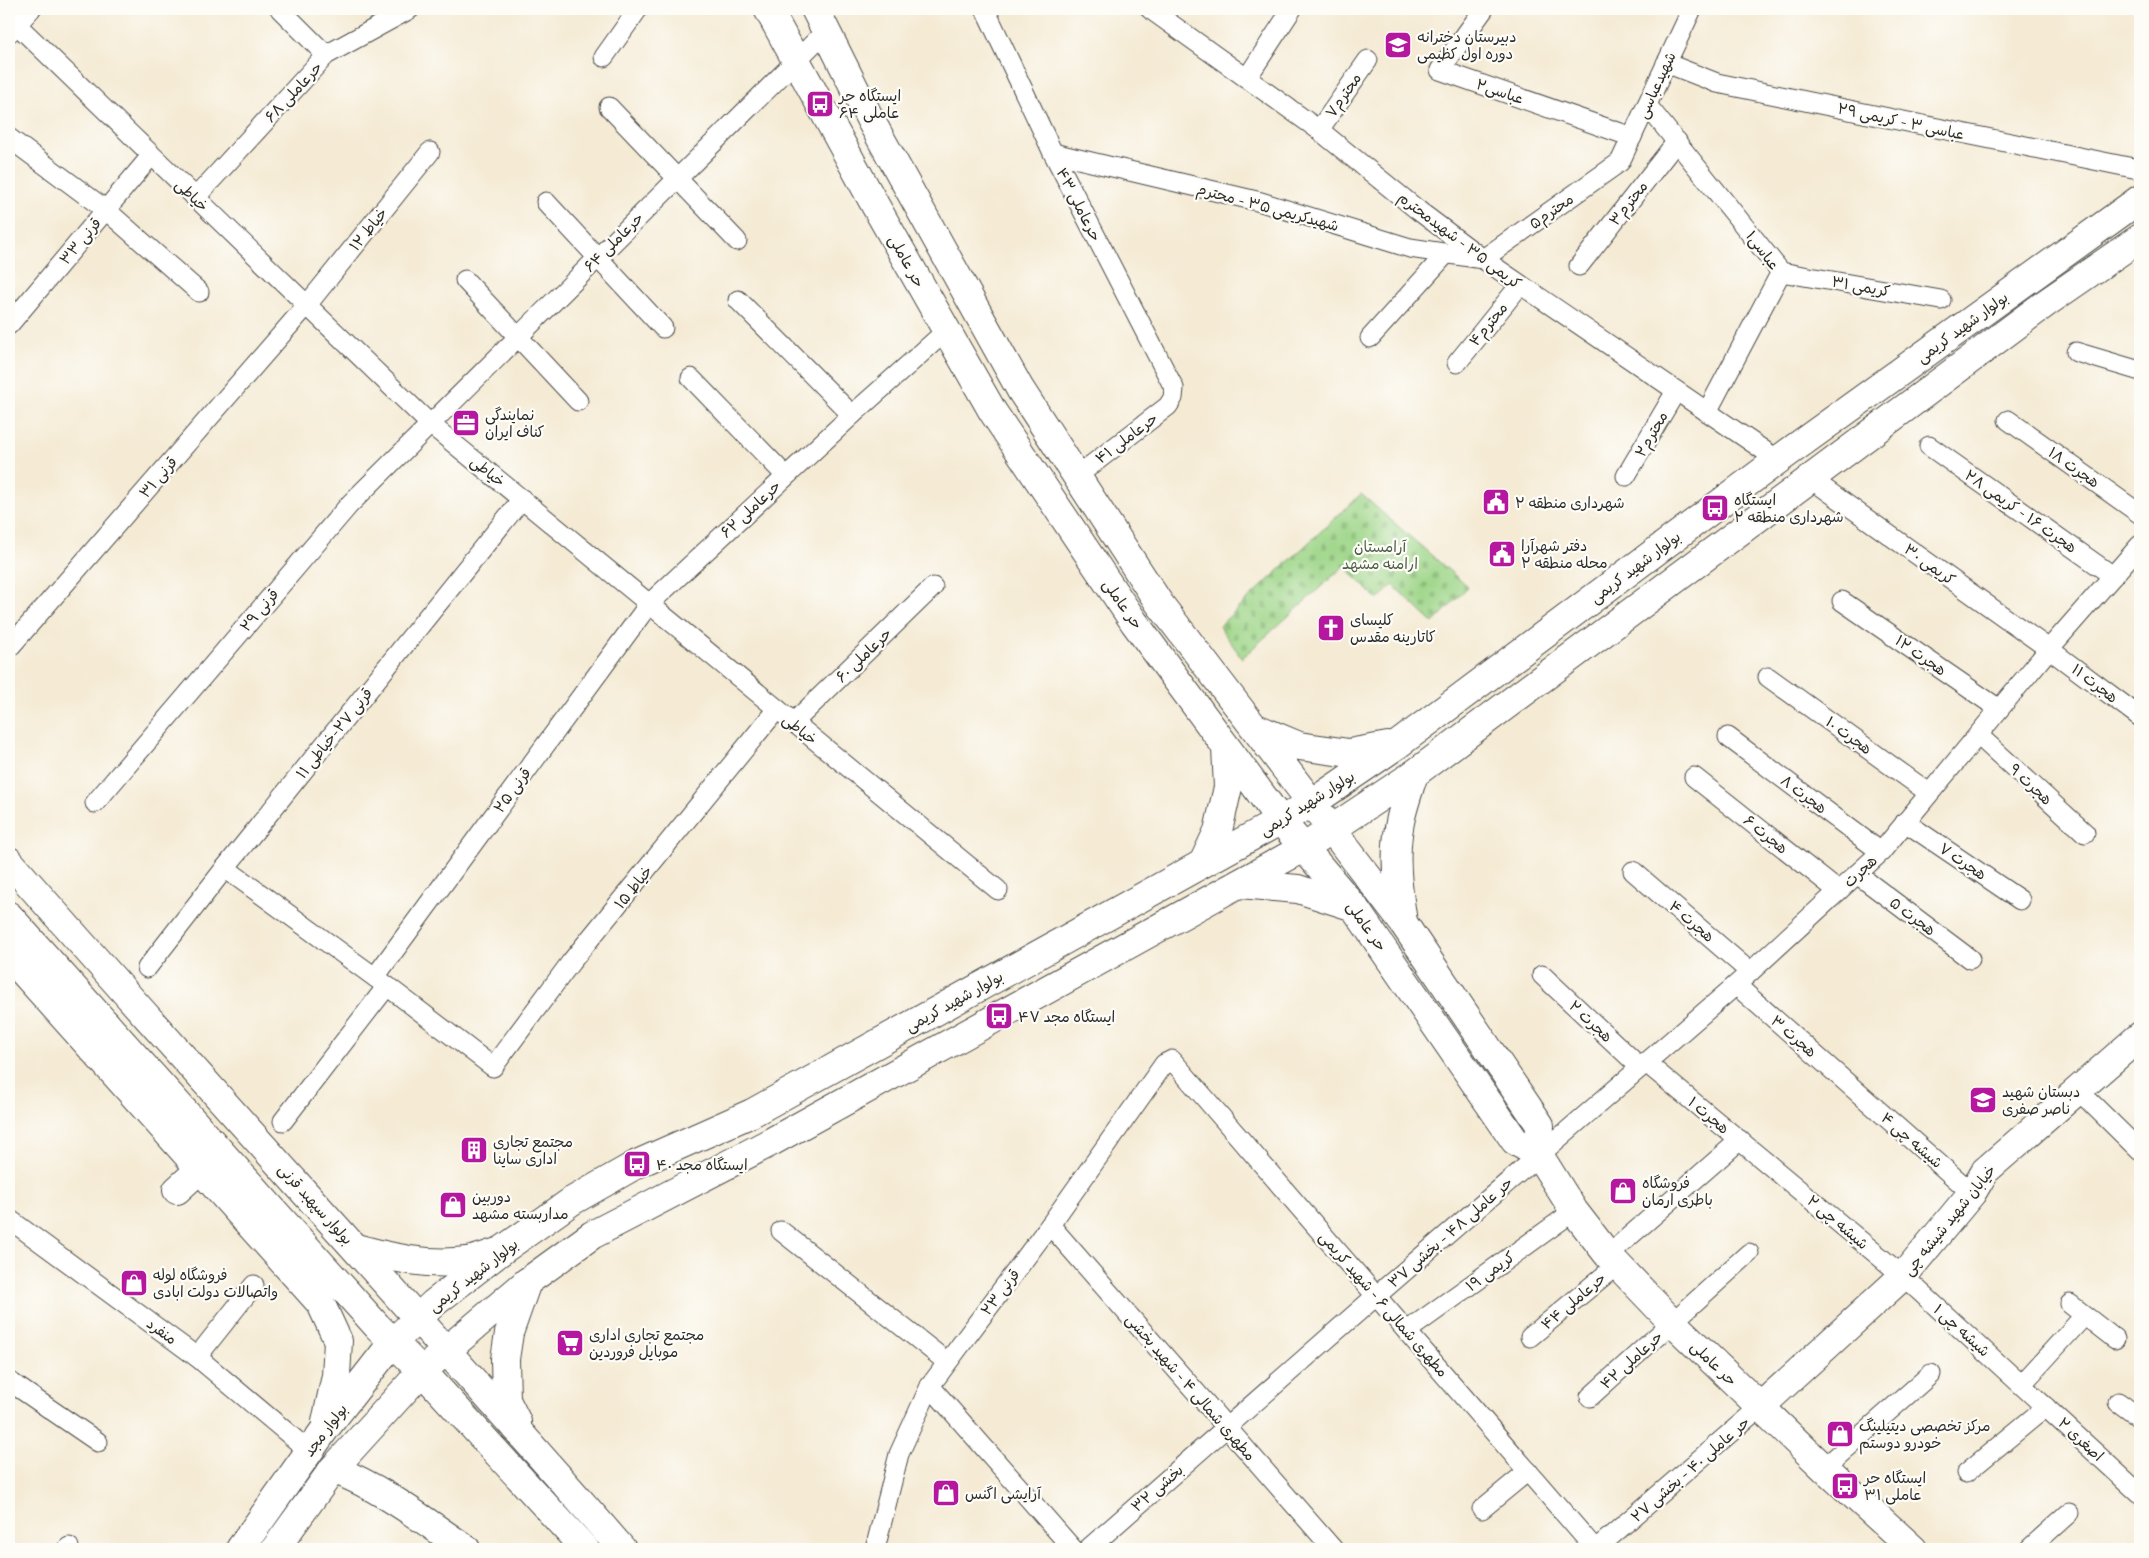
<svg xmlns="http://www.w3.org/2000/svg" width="2149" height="1558" font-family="Delius,'Playpen Sans Arabic',sans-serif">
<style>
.cemetery{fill:url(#cemetery-stones);stroke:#648059}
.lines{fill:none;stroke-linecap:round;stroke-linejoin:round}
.street-casing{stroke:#494844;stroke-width:21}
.secondary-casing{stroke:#494844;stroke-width:30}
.primary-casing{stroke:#494844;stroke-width:30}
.street{stroke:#fff;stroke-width:19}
.secondary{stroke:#fff;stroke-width:28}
.primary{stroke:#fff;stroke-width:28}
.labels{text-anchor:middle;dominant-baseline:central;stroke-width:4.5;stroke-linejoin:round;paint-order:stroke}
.poi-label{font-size:15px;fill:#2b2b2b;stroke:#fdfcf7;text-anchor:start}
.street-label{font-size:15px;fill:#2b2b2b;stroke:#fdfcf7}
.park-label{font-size:15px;fill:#4d5e47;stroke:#fdfcf7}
</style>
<defs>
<pattern id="cemetery-stones" width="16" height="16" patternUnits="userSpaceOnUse" patternTransform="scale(1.25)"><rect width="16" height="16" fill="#9cd587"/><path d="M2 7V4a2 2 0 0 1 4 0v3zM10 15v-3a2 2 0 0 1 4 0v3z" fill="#87b775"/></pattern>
</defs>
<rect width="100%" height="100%" fill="#fdfcf7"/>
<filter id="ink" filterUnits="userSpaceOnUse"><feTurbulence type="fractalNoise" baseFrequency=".02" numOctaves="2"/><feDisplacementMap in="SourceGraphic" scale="10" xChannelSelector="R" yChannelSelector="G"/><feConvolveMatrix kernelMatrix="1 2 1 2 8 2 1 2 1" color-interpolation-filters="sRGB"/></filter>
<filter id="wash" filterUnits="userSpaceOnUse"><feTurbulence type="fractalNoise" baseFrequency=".0096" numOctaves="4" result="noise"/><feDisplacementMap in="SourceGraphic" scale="20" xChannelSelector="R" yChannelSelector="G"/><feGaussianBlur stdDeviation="1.12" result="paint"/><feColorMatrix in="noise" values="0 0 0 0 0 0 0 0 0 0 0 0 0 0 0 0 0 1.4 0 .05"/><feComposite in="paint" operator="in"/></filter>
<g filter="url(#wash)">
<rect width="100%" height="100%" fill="#f5ebd5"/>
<path class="cemetery" d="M1361 494 1468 587 1433 623 1393 585 1378 600 1344 566 1242 658 1219 626Z"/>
</g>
<g filter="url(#ink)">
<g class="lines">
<g class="street-casing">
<g id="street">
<path d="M280 9 326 55"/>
<path d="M985 9 1053 153 1174 388 1173 398 1168 406 1077 476"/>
<path d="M1150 9 1319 130 1419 211 1483 259 1778 460"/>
<path d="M1484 9 1440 70 1632 137"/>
<path d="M9 17 430 424 998 890"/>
<path d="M9 33 31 9"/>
<path d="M604 57 638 9"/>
<path d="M1666 63 1717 83 2138 169"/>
<path d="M1247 78 1292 9"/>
<path d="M1647 105 1781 272 1707 412"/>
<path d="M609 107 737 241"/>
<path d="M1319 130 1368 60"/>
<path d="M9 138 106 210 199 292"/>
<path d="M1053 153 1261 202 1410 248 1483 259 1620 162 1692 9"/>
<path d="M195 198 326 55 410 9"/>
<path d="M546 202 663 328"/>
<path d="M1579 266 1677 141"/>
<path d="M1781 272 1941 300"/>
<path d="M465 280 578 401"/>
<path d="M738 300 852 415"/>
<path d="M9 325 151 156"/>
<path d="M1370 338 1446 254"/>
<path d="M2076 352 2140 371"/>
<path d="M1457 363 1520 285"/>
<path d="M691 378 786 476"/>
<path d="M2008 420 2140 514"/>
<path d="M1929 446 2113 576"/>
<path d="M1626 476 1676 391"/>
<path d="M1811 479 2049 649 2140 717"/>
<path d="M1842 601 1999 709"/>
<path d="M9 648 307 305 430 152"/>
<path d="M1768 677 1929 793"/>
<path d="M793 723 933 587"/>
<path d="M1978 735 2085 833"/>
<path d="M1728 737 1881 852"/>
<path d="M1694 777 1838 891"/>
<path d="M95 803 349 505 826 31"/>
<path d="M1905 822 2020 900"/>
<path d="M225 868 387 986 493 1067 571 962 777 709"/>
<path d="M1633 871 1750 972"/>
<path d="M1857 874 1970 959"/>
<path d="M147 968 225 868 522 499"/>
<path d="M1542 975 1640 1067"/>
<path d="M375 977 649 604 852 415 946 331"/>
<path d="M1736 985 1972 1193"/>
<path d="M1645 1062 1903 1276 2140 1494"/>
<path d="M2078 1090 2140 1151"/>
<path d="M283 1121 387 986"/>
<path d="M9 1219 197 1357 309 1451"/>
<path d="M1050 1225 1333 1549"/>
<path d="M781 1231 947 1362"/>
<path d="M1608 1255 1740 1140"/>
<path d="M2070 1304 2115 1339"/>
<path d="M1407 1331 1574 1211"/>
<path d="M1530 1337 1617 1265"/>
<path d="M197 1357 254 1285"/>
<path d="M9 1381 98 1442"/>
<path d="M2022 1384 2084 1316"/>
<path d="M930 1386 1073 1549"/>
<path d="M1590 1397 1749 1253"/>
<path d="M2118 1402 2140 1418"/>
<path d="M1824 1468 1931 1374"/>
<path d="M1966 1473 2046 1407"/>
<path d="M1482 1509 1528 1471"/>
<path d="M68 1549 69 1547"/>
<path d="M875 1549 899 1454 930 1386 1050 1225 1164 1064 1172 1060 1595 1549"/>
<path d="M1088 1549 1376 1296 1736 985 1881 852 2049 649 2140 545"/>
<path d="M1596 1549 1760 1407"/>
<path d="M2029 1549 2069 1513"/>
</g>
</g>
<g class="secondary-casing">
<g id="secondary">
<path d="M768 9 875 205 993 412 1134 622 1281 821 1354 907 1515 1141 1539 1155 1574 1211 1608 1255 1673 1323 1824 1468 1913 1549"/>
<path d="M815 9 871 121 1020 389 1159 603 1404 924 1540 1125 1539 1155"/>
<path d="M1256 728 1299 746 1349 753 1388 746"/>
<path d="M1203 863 1218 831 1228 787 1226 748"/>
<path d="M1239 884 1298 889 1354 907"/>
<path d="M1403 922C1398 889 1393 856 1400 822 1403 806 1409 790 1414 774"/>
<path d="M9 956 321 1304 338 1341 336 1376 326 1422"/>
<path d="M177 1190 200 1169"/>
<path d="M1760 1407 1903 1276 1972 1193 1985 1171 2140 1036"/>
<path d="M240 1549 325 1429 393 1342 434 1303 501 1251 572 1201 637 1164 752 1113 1312 803 1397 745 1778 460 2140 199"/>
<path d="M275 1549 333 1469 422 1371 527 1282 592 1235 771 1142 1305 847 1414 774 2046 303 2140 238"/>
</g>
</g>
<g class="primary-casing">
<g id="primary">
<path d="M9 861C211 1092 420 1317 622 1549"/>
<path d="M9 916 377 1326 422 1371 585 1549"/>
<path d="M87 1041 106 1024"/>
<path d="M356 1248C393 1258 428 1266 467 1261 479 1259 490 1254 501 1251"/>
<path d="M517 1422 506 1400 505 1359 509 1333 527 1282"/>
<path d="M333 1469C382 1488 423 1520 466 1549"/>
</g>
</g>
<use href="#street" class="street"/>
<use href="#secondary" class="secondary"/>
<use href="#primary" class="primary"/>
</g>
</g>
<defs>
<g id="school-square" transform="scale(1.4375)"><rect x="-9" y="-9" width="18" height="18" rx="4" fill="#b5179e" stroke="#fdfcf7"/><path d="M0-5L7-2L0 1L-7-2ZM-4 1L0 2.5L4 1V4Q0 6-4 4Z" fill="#fff"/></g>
<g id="bus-square" transform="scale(1.4375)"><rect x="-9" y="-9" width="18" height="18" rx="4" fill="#b5179e" stroke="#fdfcf7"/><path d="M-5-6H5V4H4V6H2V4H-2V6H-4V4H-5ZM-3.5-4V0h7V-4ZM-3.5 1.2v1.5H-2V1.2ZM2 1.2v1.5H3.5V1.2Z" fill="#fff"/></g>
<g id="office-square" transform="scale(1.4375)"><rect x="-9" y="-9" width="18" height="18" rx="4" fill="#b5179e" stroke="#fdfcf7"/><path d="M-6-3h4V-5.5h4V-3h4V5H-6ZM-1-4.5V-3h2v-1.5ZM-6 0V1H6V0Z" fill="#fff"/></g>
<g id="civic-square" transform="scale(1.4375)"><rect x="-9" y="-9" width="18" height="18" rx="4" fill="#b5179e" stroke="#fdfcf7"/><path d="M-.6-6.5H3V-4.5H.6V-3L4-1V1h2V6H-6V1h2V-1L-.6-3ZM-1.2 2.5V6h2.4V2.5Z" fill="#fff"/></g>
<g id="church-square" transform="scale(1.4375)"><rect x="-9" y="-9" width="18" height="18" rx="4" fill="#b5179e" stroke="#fdfcf7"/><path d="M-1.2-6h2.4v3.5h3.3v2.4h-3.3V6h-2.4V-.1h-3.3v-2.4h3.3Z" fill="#fff"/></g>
<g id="building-square" transform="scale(1.4375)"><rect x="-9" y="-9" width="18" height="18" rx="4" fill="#b5179e" stroke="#fdfcf7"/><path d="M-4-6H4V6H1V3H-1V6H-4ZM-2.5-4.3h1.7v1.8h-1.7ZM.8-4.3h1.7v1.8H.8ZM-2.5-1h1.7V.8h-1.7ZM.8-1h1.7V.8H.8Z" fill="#fff"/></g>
<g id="shop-square" transform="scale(1.4375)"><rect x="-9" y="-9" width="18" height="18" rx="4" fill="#b5179e" stroke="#fdfcf7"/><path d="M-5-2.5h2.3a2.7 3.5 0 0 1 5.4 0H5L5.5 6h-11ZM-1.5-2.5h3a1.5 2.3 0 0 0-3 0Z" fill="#fff"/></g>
<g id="supermarket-square" transform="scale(1.4375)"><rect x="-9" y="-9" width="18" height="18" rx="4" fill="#b5179e" stroke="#fdfcf7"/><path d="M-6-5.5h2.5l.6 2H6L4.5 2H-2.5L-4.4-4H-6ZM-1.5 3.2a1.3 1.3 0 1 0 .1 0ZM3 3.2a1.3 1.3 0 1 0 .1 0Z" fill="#fff"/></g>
</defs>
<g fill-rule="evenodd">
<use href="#school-square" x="1398" y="45"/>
<use href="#bus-square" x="820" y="104"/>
<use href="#office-square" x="466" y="423"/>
<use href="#civic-square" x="1496" y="502"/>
<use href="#bus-square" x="1715" y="508"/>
<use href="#civic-square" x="1502" y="554"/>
<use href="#church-square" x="1331" y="628"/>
<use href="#bus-square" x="999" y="1016"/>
<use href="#school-square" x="1983" y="1100"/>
<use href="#building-square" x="474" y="1150"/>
<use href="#bus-square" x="637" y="1164"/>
<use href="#shop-square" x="1623" y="1191"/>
<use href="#shop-square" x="453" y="1205"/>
<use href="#shop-square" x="134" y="1283"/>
<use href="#supermarket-square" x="570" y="1343"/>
<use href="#shop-square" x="1840" y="1434"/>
<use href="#bus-square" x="1845" y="1486"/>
<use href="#shop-square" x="946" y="1493"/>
</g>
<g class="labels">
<g class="poi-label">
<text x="1417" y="36">دبیرستان دخترانه<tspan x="1417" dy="17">دوره اول کظیمی</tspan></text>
<text x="839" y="95">ایستگاه حر<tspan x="839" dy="17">عاملی ۶۴</tspan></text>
<text x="485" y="414">نمایندگی<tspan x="485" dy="17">کناف ایران</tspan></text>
<text x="1734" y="499">ایستگاه<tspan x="1734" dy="17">شهرداری منطقه ۲</tspan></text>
<text x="1515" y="502">شهرداری منطقه ۲</text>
<text x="1521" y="545">دفتر شهرآرا<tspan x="1521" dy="17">محله منطقه ۲</tspan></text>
<text x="1350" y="619">کلیسای<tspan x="1350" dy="17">کاتارینه مقدس</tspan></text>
<text x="1018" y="1016">ایستگاه مجد ۴۷</text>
<text x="2002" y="1091">دبستان شهید<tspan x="2002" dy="17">ناصر صفری</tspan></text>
<text x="493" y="1141">مجتمع تجاری<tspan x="493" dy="17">اداری ساینا</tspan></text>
<text x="656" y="1164">ایستگاه مجد ۴۰</text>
<text x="1642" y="1182">فروشگاه<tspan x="1642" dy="17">باطری ارمان</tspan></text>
<text x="472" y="1196">دوربین<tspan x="472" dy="17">مداربسته مشهد</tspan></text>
<text x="153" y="1274">فروشگاه لوله<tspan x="153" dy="17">واتصالات دولت ابادی</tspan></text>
<text x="589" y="1334">مجتمع تجاری اداری<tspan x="589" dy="17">موبایل فروردین</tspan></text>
<text x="1859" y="1425">مرکز تخصصی دیتیلینگ<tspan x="1859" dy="17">خودرو دوستم</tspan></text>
<text x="1864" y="1477">ایستگاه حر<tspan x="1864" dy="17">عاملی ۳۱</tspan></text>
<text x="965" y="1493">آرایشی اگنس</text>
</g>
<g class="street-label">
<text transform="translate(1656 85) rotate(-65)">شهیدعباسی</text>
<text transform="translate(1500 91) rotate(19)">عباسی۲</text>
<text transform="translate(293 92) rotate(-47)">حرعاملی ۶۸</text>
<text transform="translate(1343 95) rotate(-55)">محترم۷</text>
<text transform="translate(1901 121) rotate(12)">عباسی ۳ - کریمی ۲۹</text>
<text transform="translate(192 195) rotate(44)">خیاطی</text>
<text transform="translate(1628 203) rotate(-52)">محترم۳</text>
<text transform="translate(1079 204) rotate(63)">حرعاملی ۴۳</text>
<text transform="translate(1268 207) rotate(15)">شهیدکریمی ۳۵ - محترم</text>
<text transform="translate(1551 211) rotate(-35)">محترم۵</text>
<text transform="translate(368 229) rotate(-51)">خیاط ۱۲</text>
<text transform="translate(1460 240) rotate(37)">کریمی ۳۵ - شهیدمحترم</text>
<text transform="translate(80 241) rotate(-50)">قرنی ۳۳</text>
<text transform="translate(613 242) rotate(-45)">حرعاملی ۶۴</text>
<text transform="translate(1763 250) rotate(53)">عباسی۱</text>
<text transform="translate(907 261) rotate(61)">حر عاملی</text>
<text transform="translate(1861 286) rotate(10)">کریمی ۳۱</text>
<text transform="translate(1488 324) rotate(-51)">محترم۴</text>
<text transform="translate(1962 327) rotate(-36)">بولوار شهید کریمی</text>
<text transform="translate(1651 434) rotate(-60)">محترم۲</text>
<text transform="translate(1126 438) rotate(-37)">حرعاملی ۴۱</text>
<text transform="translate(2074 467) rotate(35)">هجرت ۱۸</text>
<text transform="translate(488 471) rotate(39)">خیاطی</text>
<text transform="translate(158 477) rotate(-49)">قرنی ۳۱</text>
<text transform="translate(750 509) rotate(-43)">حرعاملی ۶۲</text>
<text transform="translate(2021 511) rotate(35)">هجرت ۱۶ - کریمی ۲۸</text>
<text transform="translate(1930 564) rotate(36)">کریمی ۳۰</text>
<text transform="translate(1635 567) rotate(-37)">بولوار شهید کریمی</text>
<text transform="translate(1123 604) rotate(55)">حر عاملی</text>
<text transform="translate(259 610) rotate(-50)">قرنی ۲۹</text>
<text transform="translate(863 655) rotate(-44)">حرعاملی ۶۰</text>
<text transform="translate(1921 655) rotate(35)">هجرت ۱۲</text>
<text transform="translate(2095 683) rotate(37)">هجرت ۱۱</text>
<text transform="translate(800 729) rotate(39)">خیاطی</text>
<text transform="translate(334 733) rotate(-51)">قرنی ۲۷-خیاطی ۱۱</text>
<text transform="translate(1849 735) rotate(36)">هجرت ۱۰</text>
<text transform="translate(2031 784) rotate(43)">هجرت ۹</text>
<text transform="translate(512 790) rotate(-54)">قرنی ۲۵</text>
<text transform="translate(1804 794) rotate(37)">هجرت ۸</text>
<text transform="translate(1307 803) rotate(-32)">بولوار شهید کریمی</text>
<text transform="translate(1766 834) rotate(39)">هجرت ۶</text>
<text transform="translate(1963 861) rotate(34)">هجرت ۷</text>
<text transform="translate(1860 871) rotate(-43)">هجرت</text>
<text transform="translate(633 887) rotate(-51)">خیاط ۱۵</text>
<text transform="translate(1913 916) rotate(37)">هجرت ۵</text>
<text transform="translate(1692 921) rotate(41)">هجرت ۴</text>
<text transform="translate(1367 926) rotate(55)">حر عاملی</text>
<text transform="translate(954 1001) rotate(-29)">بولوار شهید کریمی</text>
<text transform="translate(1591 1021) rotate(43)">هجرت ۲</text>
<text transform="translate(1794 1036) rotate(41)">هجرت ۳</text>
<text transform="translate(1709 1115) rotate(40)">هجرت ۱</text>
<text transform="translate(1912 1140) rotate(41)">شیشه چی ۴</text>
<text transform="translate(316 1204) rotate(48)">بولوار سپهبد قرنی</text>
<text transform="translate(1949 1220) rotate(-51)">خیابان شهید شیشه چی</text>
<text transform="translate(1838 1222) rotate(40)">شیشه چی ۲</text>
<text transform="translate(1450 1232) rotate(-41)">حر عاملی ۴۸ - بخشی ۳۷</text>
<text transform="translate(1490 1271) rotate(-36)">کریمی ۱۹</text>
<text transform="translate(473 1275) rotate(-38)">بولوار شهید کریمی</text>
<text transform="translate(1000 1292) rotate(-53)">قرنی ۲۳</text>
<text transform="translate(1573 1301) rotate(-40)">حرعاملی ۴۴</text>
<text transform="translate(1384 1304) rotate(49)">مطهری شمالی ۶ - شهید کریمی</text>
<text transform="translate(1962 1330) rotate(42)">شیشه چی ۱</text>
<text transform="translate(162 1331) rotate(36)">منفرد</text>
<text transform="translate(1631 1360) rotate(-42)">حرعاملی ۴۲</text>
<text transform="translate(1714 1363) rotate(44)">حر عاملی</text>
<text transform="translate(1191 1387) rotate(49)">مطهری شمالی ۴ - شهید بخشی</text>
<text transform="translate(325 1430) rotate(-53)">بولوار مجد</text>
<text transform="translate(2081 1439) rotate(43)">اصغری ۲</text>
<text transform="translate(1690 1469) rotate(-41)">حر عاملی ۴۰ - بخشی ۲۷</text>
<text transform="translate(1157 1488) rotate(-41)">بخشی ۳۲</text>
</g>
<g class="park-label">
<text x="1380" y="546">آرامستان<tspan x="1380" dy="17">ارامنه مشهد</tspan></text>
</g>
</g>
<rect width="2149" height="1558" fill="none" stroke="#fdfcf7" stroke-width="30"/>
</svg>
